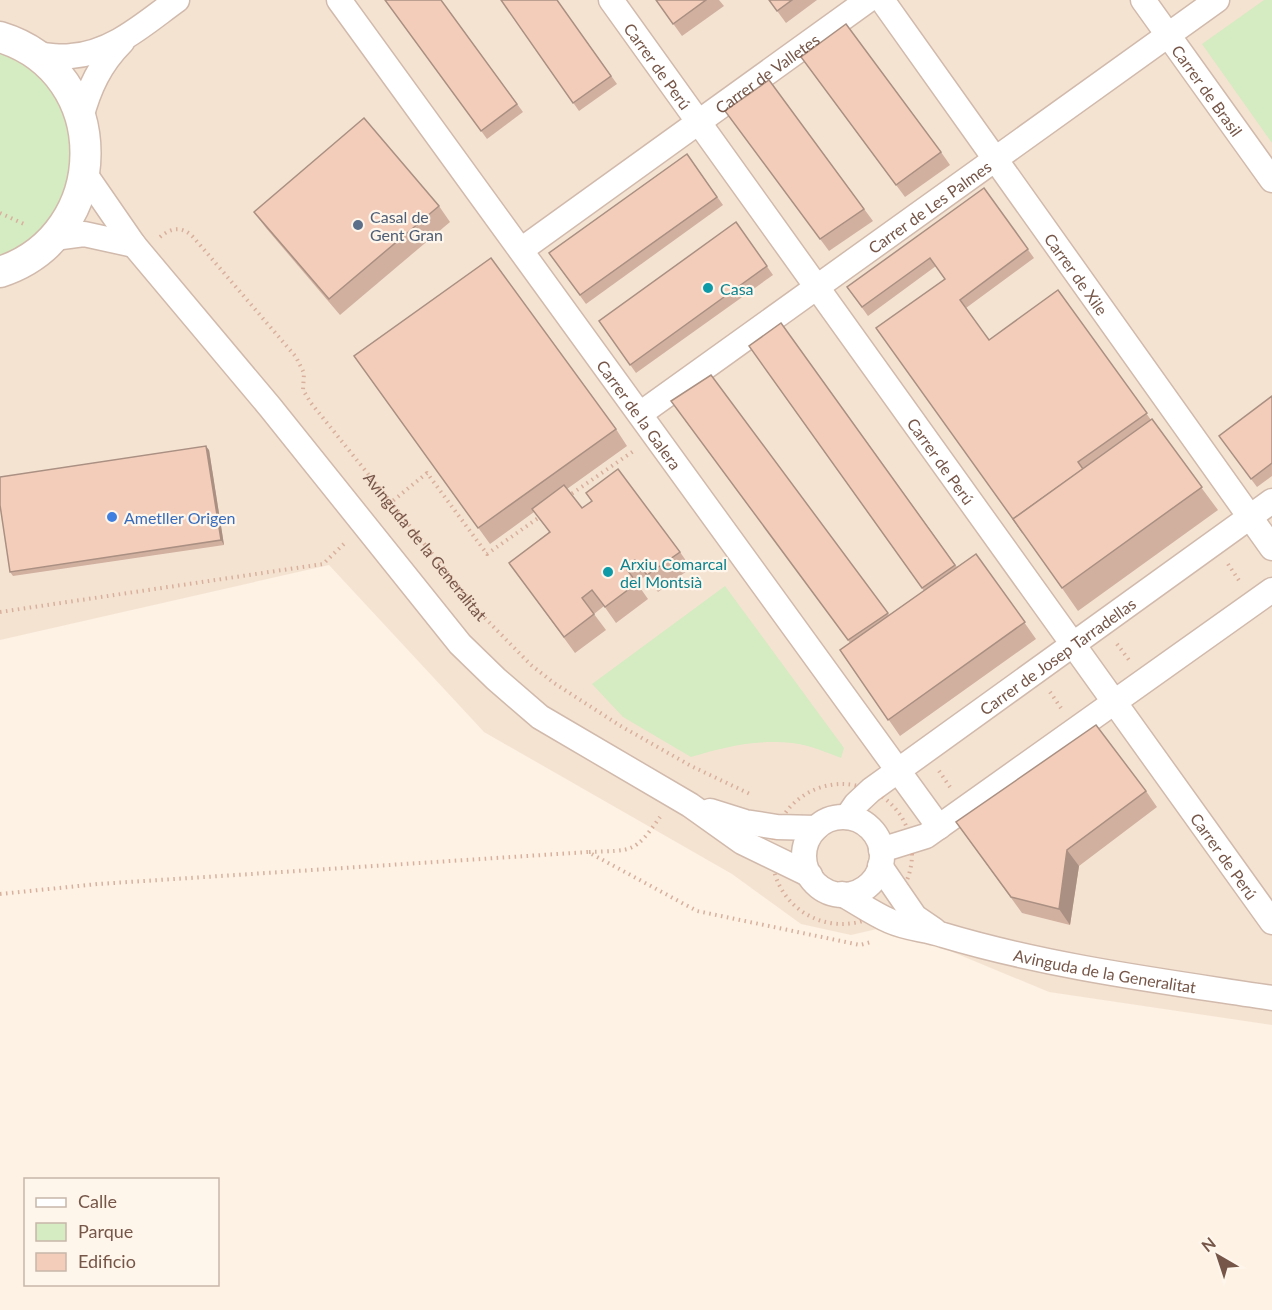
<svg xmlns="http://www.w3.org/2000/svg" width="1272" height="1310" font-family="Lato,sans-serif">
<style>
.residential{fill:#f5e3d2}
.green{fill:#d5ebc2}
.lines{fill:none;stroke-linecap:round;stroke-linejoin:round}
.minor-casing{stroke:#d1baac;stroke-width:27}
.tertiary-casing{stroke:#d1baac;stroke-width:33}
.path{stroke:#d8b09d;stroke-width:4;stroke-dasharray:1.5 4.5;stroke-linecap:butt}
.minor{stroke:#fff;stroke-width:24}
.tertiary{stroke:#fff;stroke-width:30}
.wall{fill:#d1b0a0}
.shaded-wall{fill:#aa9082}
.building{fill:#f3cdba;stroke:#aa9082;stroke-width:1.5}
.service-dot{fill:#5c6f8a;stroke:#fff6eb;stroke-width:2}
.culture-dot{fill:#0f9aa8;stroke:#fff6eb;stroke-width:2}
.shop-dot{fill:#3f7fe0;stroke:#fff6eb;stroke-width:2}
.labels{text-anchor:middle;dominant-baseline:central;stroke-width:4.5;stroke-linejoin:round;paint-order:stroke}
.street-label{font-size:16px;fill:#765648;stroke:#fff6eb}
.service-label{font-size:16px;fill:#4e5e75;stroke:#fff6eb;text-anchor:start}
.culture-label{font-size:16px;fill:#0d838f;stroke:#fff6eb;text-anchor:start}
.shop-label{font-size:16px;fill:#366cbe;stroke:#fff6eb;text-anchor:start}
</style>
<rect width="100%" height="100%" fill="#fdf2e4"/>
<path class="residential" d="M0 0H1272V1025L1049 992 890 926 851 935 801 924 732 874 484 732 329 565 0 640Z"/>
<g class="green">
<path d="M1264 0H1272V143L1202 44Z"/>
<path d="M0 50 41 75 69 116 74 166 58 213 34 239 0 258Z"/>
<path d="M725 586 844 748 841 758C826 752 809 745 792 743 758 739 724 747 691 757L623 717 592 684Z"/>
</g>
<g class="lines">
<g class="minor-casing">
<g id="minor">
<path id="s2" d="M339 0 939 827"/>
<path id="s3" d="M611 0 1272 922"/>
<path id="s4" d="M882 0 1272 548"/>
<path id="s5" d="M1143 0 1272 180"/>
<path d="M34 54C46 55 59 58 71 56 113 53 145 23 177 0"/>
<path d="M81 118C89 88 100 64 122 42"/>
<path d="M85 174 134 245 270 407 460 644 496 679 540 717 690 805 742 842 810 875"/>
<path d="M54 238 84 234 134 245"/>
<path id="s6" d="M521 250 868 0"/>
<path id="s7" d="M640 414 1217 0"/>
<path d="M710 811 745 822 777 827 816 828"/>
<path id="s8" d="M847 817 856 804 871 790 1272 501"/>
<circle cx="843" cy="856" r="39"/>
<path d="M881 850 926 836 1272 590"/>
<path d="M880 866 915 917 934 930"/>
<path id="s9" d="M842 894C858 903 874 914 890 921 908 929 925 929 943 935 1050 967 1162 981 1272 998"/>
</g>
</g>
<g class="tertiary-casing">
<path id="tertiary" d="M0 37C115 72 113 235 0 272"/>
</g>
<g class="path">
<path d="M0 213 24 224"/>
<path id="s1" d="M160 237C172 227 183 226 194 238L296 357 304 373 303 390 311 403 479 612 531 665 554 683 619 725 691 766 750 794"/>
<path d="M567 497 635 450"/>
<path d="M384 508 427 473 487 554 541 516"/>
<path d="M1228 564 1240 582"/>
<path d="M0 612 323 564 347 541"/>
<path d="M1117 644 1129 660"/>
<path d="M1050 692 1061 708"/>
<path d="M939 771 950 787"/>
<circle cx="842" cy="854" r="70"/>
<path d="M589 852C633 850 634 854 660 817"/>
<path d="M0 894 98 884 588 852 697 911 860 945 871 942"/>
</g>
<use href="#minor" class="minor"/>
<use href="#tertiary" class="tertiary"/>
</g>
<g class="wall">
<path d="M385 0H441L523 112 487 139Z"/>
<path d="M501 0H557L617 84 579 111Z"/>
<path d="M656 0H719L724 6 682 36Z"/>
<path d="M769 0H817L786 23Z"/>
<path d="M810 69 941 152 950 165 905 197Z"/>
<path d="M769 80 873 221 829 251 734 123Z"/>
<path d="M687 154 723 205 586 304 549 253Z"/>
<path d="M984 188 1034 258 966 308 989 340 1058 290 1151 420 1218 510 1078 611 1029 541 945 279 936 266 868 316 847 287Z"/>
<path d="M439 206 450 222 340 315 266 228 254 212Z"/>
<path d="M736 222 773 275 636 373 599 321Z"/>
<path d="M781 323 957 567 976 554 1036 639 900 736 840 650 850 643 671 401 711 375 889 615 924 591 749 346Z"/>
<path d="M354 356 616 429 627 446 567 489 582 508 592 502 586 493 680 552 691 568 658 592 646 576 636 582 648 599 616 623 604 606 594 614 606 630 575 653 509 563 549 532 534 512 490 544Z"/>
<path d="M1272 396V476L1257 487 1219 436Z"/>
<path d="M209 450 224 545 13 576 10 572Z"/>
<path d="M1146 791 1157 807 1079 866 1070 925 1022 913 956 822Z"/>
</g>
<g class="shaded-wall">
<path d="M206 446 209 450 224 545 221 540Z"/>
<path d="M1067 850 1079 866 1070 925 1059 909Z"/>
</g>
<g class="building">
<path d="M385 0H441L517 104 481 131Z"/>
<path d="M501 0H557L611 76 573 103Z"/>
<path d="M656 0H706L673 24Z"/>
<path d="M769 0H792L777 11Z"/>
<path d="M846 24 941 152 896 185 801 57Z"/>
<path d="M769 80 864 209 820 239 725 111Z"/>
<path d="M364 118 439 206 329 299 254 212Z"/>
<path d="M687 154 717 197 580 295 549 253Z"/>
<path d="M984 188 1028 249 960 300 989 340 1058 290 1147 413 1078 462 1083 469 1013 519 1023 533 876 328 945 279 930 258 862 307 847 287Z"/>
<path d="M736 222 767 266 630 365 599 321Z"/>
<path d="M491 258 616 429 478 528 354 356Z"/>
<path d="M781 323 955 565 922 588 749 346Z"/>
<path d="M711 375 888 613 848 640 671 401Z"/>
<path d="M1272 396V463L1251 479 1219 436Z"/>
<path d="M1152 419 1202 487 1062 588 1013 519Z"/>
<path d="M206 446 221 540 10 572 0 505V477Z"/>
<path d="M618 469 680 552 647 575 635 560 625 567 637 583 605 607 592 590 582 598 594 614 564 637 509 563 550 532 532 509 564 485 582 508 592 501 586 493Z"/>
<path d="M976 554 1025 622 888 720 840 650Z"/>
<path d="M1096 725 1146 791 1067 850 1059 909 1011 897 956 822Z"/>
</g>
<circle class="service-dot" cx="358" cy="225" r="6"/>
<g class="culture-dot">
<circle cx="708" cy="288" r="6"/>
<circle cx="608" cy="572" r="6"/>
</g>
<circle class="shop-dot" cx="112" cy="517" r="6"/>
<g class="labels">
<g class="street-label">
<text stroke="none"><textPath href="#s3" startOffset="81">Carrer de Perú</textPath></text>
<text stroke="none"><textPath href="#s6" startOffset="303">Carrer de Valletes</textPath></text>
<text stroke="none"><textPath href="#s5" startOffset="111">Carrer de Brasil</textPath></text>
<text stroke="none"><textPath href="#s7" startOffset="356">Carrer de Les Palmes</textPath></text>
<text stroke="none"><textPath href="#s4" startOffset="336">Carrer de Xile</textPath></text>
<text stroke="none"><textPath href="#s2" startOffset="512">Carrer de la Galera</textPath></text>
<text stroke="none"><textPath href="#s3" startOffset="567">Carrer de Perú</textPath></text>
<text stroke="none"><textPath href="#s1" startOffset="429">Avinguda de la Generalitat</textPath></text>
<text stroke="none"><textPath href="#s8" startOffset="266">Carrer de Josep Tarradellas</textPath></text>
<text stroke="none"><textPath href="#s3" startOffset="1053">Carrer de Perú</textPath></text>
<text stroke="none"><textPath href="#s9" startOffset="276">Avinguda de la Generalitat</textPath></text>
</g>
<g class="service-label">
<text x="370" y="216">Casal de<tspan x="370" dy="18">Gent Gran</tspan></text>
</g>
<g class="culture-label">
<text x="720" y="288">Casa</text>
<text x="620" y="563">Arxiu Comarcal<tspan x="620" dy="18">del Montsià</tspan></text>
</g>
<g class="shop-label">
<text x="124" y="517">Ametller Origen</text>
</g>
</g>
<rect x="24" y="1178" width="195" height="108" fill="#fff6eb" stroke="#c8b6aa" stroke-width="1.5"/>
<rect x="36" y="1198" width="30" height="9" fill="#ffffff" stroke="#c8b6aa" stroke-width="1.5"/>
<text x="78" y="1208" font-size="18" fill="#765648">Calle</text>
<rect x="36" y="1223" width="30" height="18" fill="#d5ebc2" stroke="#c8b6aa" stroke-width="1.5"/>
<text x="78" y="1238" font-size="18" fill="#765648">Parque</text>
<rect x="36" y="1253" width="30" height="18" fill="#f3cdba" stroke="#c8b6aa" stroke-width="1.5"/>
<text x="78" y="1268" font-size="18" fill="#765648">Edificio</text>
<g transform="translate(1218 1256) rotate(321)" stroke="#fff6eb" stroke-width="4.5" paint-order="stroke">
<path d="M0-4.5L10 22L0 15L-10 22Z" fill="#765648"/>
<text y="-9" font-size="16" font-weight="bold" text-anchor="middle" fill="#765648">N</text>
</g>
</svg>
